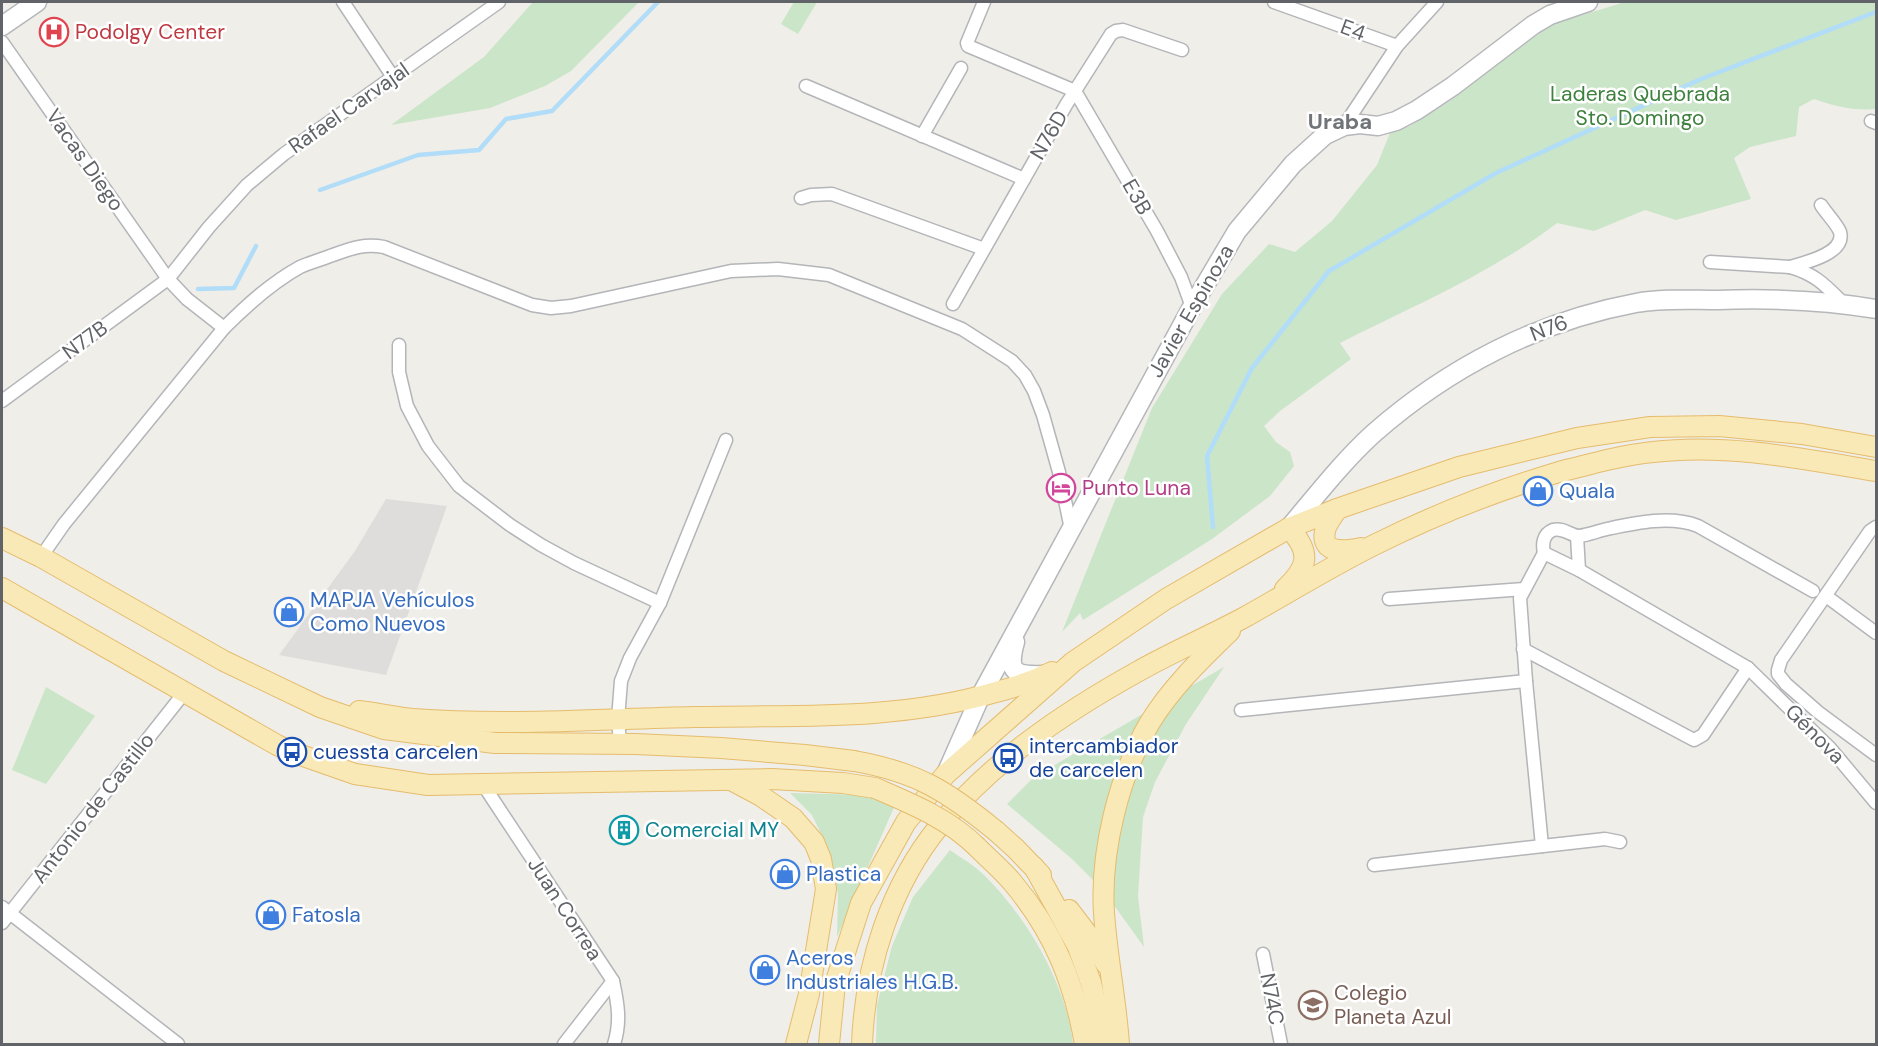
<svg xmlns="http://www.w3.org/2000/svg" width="1878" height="1046" font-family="'DM Sans',sans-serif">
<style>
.industrial{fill:#dfdddb}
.green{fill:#cae5c8}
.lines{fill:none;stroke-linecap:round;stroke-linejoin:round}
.stream{stroke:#b1ddf8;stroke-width:4.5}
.street-casing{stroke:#b3b5b9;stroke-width:15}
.secondary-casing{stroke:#b5b7bb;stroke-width:21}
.primary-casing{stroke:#e5bc6d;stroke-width:22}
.street{stroke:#fff;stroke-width:12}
.secondary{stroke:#fff;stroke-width:18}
.primary{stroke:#f8e9b6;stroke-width:20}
.primary-bridge-casing{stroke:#e5bc6d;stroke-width:22;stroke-linecap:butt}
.primary-bridge{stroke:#f8e9b6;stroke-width:20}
.labels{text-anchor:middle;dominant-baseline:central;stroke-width:5;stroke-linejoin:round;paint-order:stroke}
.street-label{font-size:21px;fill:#606367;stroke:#fff}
.health-label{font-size:21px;fill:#be3a42;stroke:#fff;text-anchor:start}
.park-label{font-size:21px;fill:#3e803d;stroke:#fff}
.hotel-label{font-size:21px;fill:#b23c85;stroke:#fff;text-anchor:start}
.shop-label{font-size:21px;fill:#366cbe;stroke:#fff;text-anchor:start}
.transit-label{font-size:21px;fill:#164399;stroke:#fff;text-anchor:start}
.culture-label{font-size:21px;fill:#0d838f;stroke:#fff;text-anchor:start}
.education-label{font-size:21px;fill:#785e54;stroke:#fff;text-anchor:start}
.neighbourhood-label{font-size:22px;font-weight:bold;fill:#717579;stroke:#fff}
</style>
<rect width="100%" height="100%" fill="#f0eee9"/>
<path class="industrial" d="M386 499 447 506 386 675 279 655 355 551Z"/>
<g class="green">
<path d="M533 2H639L571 71 545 86 490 108 391 125 484 57Z"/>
<path d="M794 2H817L798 34 781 24Z"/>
<path d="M1625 2H1876V109C1853 111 1835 106 1814 99L1799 107 1796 136 1750 147 1734 158 1751 199 1676 220 1645 210 1594 231 1557 223C1492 273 1413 306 1340 343L1351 359 1280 411 1264 426 1276 442 1290 452 1294 466 1270 496 1212 539 1083 620 1080 613 1062 632 1152 408 1222 294 1269 244 1295 252 1332 221 1377 165 1390 133 1410 126 1450 101 1550 25Z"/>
<path d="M1224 667 1186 724 1155 782 1143 817 1138 896 1144 947 1103 890 1072 859 1007 804 1034 777Z"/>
<path d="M46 687 95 716 46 784 12 770Z"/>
<path d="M790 793 869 795 895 805 837 937 838 893 827 846 812 815Z"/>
<path d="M950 850C961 858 974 865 984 875 1026 916 1067 985 1073 1044H876L877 1005 892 946 913 897Z"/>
</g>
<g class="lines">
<g class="stream">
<path d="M320 190 418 155 479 150 506 119 552 111 658 2"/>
<path d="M198 289 234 288 256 246"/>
<path d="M1213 527 1207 456 1252 368 1329 271 1496 173 1701 79 1876 12"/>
</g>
<g class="street-casing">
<g id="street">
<path d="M343 2 393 77"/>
<path d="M984 2 967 43 968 46 1075 91 1157 231 1181 277 1192 307"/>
<path d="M1274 2 1397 46"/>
<path d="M2 42 168 279 187 299 224 328"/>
<path d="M806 86 1024 179"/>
<path d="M1871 121 1876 123"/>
<path d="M1344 126 1397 46 1437 2"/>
<path d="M922 136 961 68"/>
<path d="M801 198 811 195 832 194 984 249"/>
<path d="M1710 262 1790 267C1815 274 1825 285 1843 303"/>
<path d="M1790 267C1803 263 1846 254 1840 232 1837 224 1826 213 1821 205"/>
<path d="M953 304 1066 105 1111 34 1116 31 1123 30 1182 50"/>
<path d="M399 345V372L407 406 428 446 459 486 510 525 541 545 574 563 660 603"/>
<path d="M2 401 168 279 209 227 247 185 284 154 499 2"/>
<path d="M1876 527 1870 531 1781 660 1778 670V674L1786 684 1818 712 1876 755"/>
<path d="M1577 536 1579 570"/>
<path d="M1544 553 1579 570 1748 668 1830 748 1876 803"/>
<path d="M41 557 64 524 224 328C247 305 271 283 300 267 309 263 320 260 330 256 350 249 363 243 384 247L532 305 551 308 571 306 731 271 778 269 829 275 962 329 1012 361 1025 375 1034 391 1043 415 1059 472 1071 529"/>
<path d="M1826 596 1876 633"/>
<path d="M1389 599 1524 589"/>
<path d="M1523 649 1694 740 1703 735 1748 668"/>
<path d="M1241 710 1526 681"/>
<path d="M620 743 618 719 621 681 630 658 660 603 726 440"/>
<path d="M482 783 613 981C618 1004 621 1022 614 1044"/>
<path d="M1542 846 1526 681 1520 598 1544 553C1542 544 1543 534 1553 530 1563 527 1571 536 1579 536 1588 535 1598 531 1607 529 1635 523 1670 515 1698 526L1813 591"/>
<path d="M1374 865 1605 839 1620 842"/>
<path d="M2 907 178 1044"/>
<path d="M2 923 184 693"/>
<path d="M1263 954 1281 1044"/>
<path d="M564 1044 613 981"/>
</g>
</g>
<g class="secondary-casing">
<g id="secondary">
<path d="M2 26 37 2"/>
<path d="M1289 528C1316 496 1343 461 1374 433 1448 368 1538 321 1636 303 1662 298 1691 300 1718 300 1772 298 1823 300 1876 309"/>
<path d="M1015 642C1006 674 1016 676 1045 675"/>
<path d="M946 774 980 697 1192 307 1237 231 1293 164 1325 135 1344 126 1360 124 1378 126 1396 121 1417 110 1453 86 1533 25 1550 15 1588 2"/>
</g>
</g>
<g class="primary-casing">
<g id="primary">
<path d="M1337 509C1333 516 1326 524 1325 531 1320 555 1347 551 1361 548"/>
<path d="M2 538 41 557 224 661 320 707 384 729 495 743 636 744 721 748 805 755 854 761"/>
<path d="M2 588 277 745 292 752 355 774 428 785 772 779 843 783 875 788"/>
<path d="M1285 589C1308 567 1312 553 1289 528"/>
<path d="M359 711C377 713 395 717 413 719 506 726 601 719 694 717 796 715 897 721 996 692 1016 687 1034 681 1052 672"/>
<path d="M731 780 761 796 793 818 814 842 821 859 826 889 809 994 796 1044"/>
<path d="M996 831 1015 848 1041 875"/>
<path d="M977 847C989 859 1002 870 1013 883 1054 932 1074 982 1085 1044"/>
<path d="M1034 867 1078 947 1091 983 1105 1044"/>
<path d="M1069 910 1095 944 1106 964"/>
<path d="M829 1044 835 984 861 903 906 822 946 774 1073 662 1166 599 1289 528 1337 509 1459 467 1577 438 1650 427 1719 426 1802 434 1876 447"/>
<path d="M862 1044C865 966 890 886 940 825 992 761 1065 712 1137 672 1172 652 1210 636 1245 617 1288 593 1330 567 1374 545 1434 515 1495 491 1559 472 1590 464 1622 455 1653 452 1727 443 1804 459 1876 471"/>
<path d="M1119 1044C1116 1000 1107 957 1104 913 1100 852 1119 776 1149 724 1170 689 1201 659 1230 631"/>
</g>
</g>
<use href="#street" class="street"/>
<use href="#secondary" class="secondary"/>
<use href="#primary" class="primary"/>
<g class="primary-bridge-casing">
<g id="primary-bridge">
<path d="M854 761C917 772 947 791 996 831"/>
<path d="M875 788C912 804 949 819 977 847"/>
</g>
</g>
<use href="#primary-bridge" class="primary-bridge"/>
</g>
<defs>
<g id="hospital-ring" transform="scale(1.5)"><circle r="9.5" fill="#fff" stroke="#e0444e" stroke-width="1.5"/><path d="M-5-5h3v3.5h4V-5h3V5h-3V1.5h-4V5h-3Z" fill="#e0444e"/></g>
<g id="hotel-ring" transform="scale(1.5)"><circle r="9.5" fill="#fff" stroke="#d1479c" stroke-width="1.5"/><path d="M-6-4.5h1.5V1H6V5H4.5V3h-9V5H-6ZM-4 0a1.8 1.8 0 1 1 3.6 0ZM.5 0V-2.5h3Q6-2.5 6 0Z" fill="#d1479c"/></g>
<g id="shop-ring" transform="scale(1.5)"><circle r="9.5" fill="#fff" stroke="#3f7fe0" stroke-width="1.5"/><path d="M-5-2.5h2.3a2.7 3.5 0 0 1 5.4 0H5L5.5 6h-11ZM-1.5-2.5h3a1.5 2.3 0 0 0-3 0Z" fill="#3f7fe0"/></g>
<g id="bus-ring" transform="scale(1.5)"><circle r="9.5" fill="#fff" stroke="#1a4fb4" stroke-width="1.5"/><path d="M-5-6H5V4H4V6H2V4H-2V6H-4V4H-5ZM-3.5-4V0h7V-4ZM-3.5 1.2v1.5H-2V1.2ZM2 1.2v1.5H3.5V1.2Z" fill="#1a4fb4"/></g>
<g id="building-ring" transform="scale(1.5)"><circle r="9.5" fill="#fff" stroke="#0f9aa8" stroke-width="1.5"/><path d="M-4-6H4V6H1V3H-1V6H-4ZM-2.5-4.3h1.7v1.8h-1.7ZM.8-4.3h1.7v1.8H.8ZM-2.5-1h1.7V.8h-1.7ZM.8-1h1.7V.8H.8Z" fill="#0f9aa8"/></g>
<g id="school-ring" transform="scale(1.5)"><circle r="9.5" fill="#fff" stroke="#8d6e63" stroke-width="1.5"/><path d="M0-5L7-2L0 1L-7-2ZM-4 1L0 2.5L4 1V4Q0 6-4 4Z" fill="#8d6e63"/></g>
</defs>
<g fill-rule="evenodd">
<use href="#hospital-ring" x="54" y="32"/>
<use href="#hotel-ring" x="1061" y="488"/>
<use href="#shop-ring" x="1538" y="491"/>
<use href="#shop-ring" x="289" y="612"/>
<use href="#bus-ring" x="292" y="752"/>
<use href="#bus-ring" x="1008" y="758"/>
<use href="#building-ring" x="624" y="830"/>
<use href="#shop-ring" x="785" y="874"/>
<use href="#shop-ring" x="271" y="915"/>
<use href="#shop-ring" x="765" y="970"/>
<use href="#school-ring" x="1313" y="1005"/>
</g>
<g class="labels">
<g class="street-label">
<text transform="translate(1353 30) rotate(20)">E4</text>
<text transform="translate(349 108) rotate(-35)">Rafael Carvajal</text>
<text transform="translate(1049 135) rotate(-60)">N76D</text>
<text transform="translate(85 160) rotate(55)">Vacas Diego</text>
<text transform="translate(1137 197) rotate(60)">E3B</text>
<text transform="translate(1191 311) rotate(-60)">Javier Espinoza</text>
<text transform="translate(1549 328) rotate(-21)">N76</text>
<text transform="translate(85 340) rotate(-36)">N77B</text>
<text transform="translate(1815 734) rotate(45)">Génova</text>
<text transform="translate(93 808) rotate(-52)">Antonio de Castillo</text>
<text transform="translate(565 909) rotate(57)">Juan Correa</text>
<text transform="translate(1272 999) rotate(79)">N74C</text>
</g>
<g class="health-label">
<text x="75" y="32">Podolgy Center</text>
</g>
<g class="park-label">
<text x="1640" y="94">Laderas Quebrada<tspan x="1640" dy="24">Sto. Domingo</tspan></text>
</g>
<g class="hotel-label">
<text x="1082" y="488">Punto Luna</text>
</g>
<g class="shop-label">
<text x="1559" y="491">Quala</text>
<text x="310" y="600">MAPJA Vehículos<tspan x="310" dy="24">Como Nuevos</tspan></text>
<text x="806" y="874">Plastica</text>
<text x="292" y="915">Fatosla</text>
<text x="786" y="958">Aceros<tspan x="786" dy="24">Industriales H.G.B.</tspan></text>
</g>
<g class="transit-label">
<text x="1029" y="746">intercambiador<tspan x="1029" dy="24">de carcelen</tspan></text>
<text x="313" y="752">cuessta carcelen</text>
</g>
<g class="culture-label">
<text x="645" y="830">Comercial MY</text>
</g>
<g class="education-label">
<text x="1334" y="993">Colegio<tspan x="1334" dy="24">Planeta Azul</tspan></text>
</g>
<g class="neighbourhood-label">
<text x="1340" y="121">Uraba</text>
</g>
</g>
<rect width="1878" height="1046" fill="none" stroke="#606367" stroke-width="6"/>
</svg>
